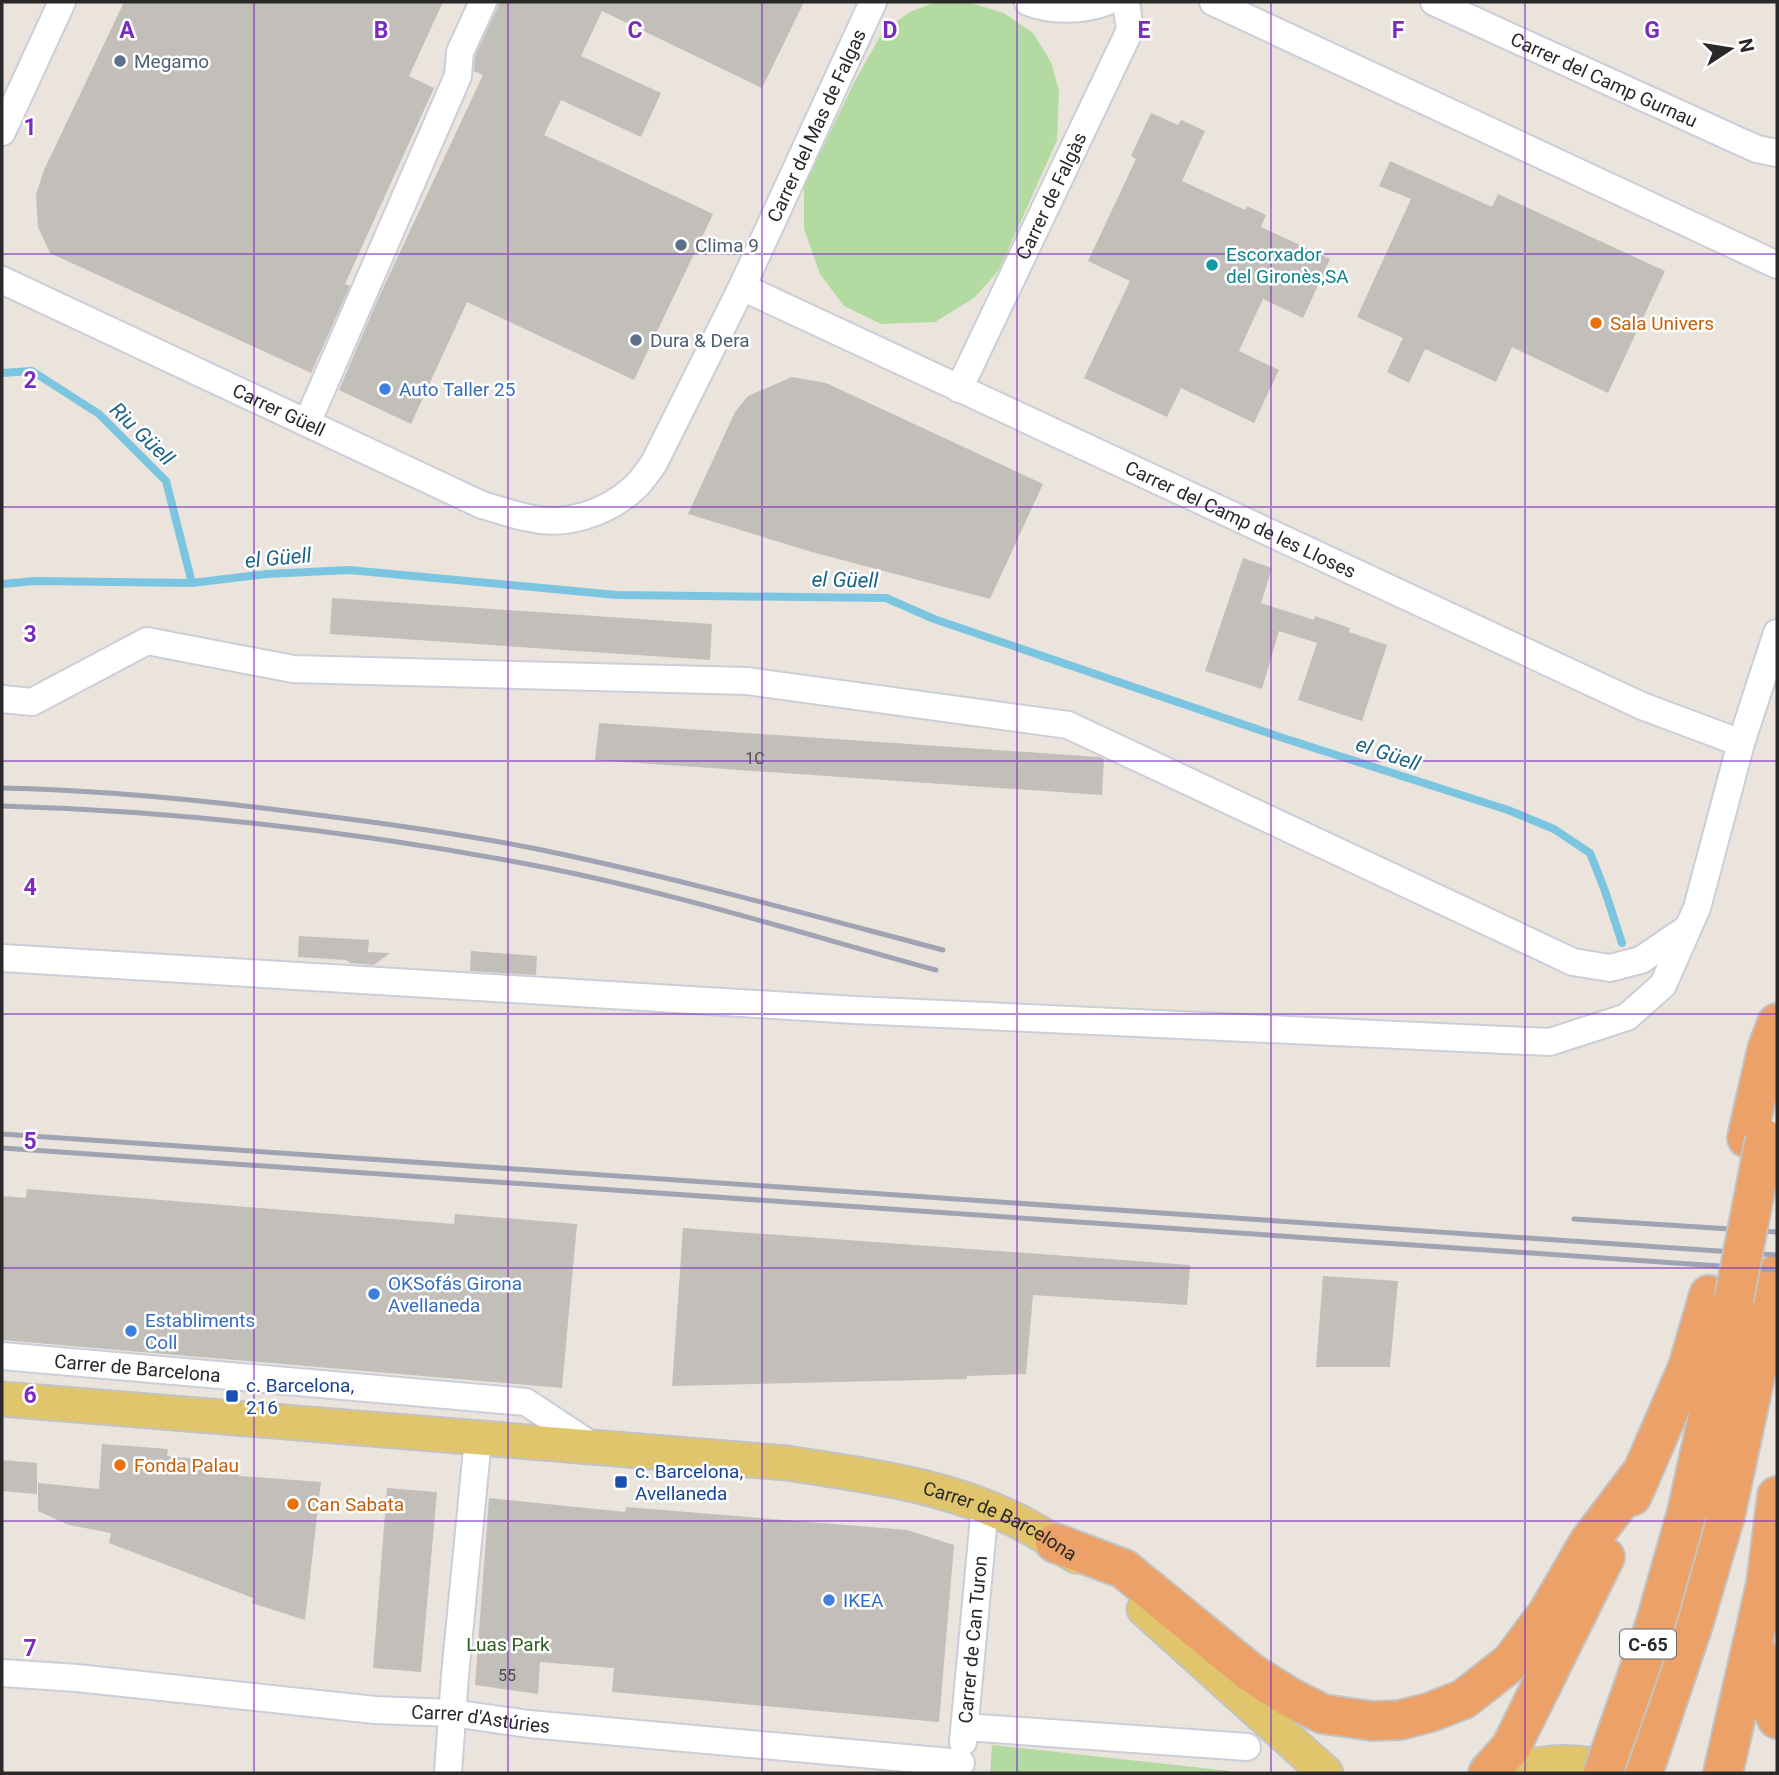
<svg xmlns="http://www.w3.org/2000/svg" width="1779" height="1775" font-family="Roboto,sans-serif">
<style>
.green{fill:#b3daa0}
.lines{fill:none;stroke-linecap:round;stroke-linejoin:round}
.stream{stroke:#7cc5e0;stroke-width:8}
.building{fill:#c2beb9}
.minor-casing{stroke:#cbced9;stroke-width:30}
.major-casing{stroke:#c3c3c3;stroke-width:37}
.highway-casing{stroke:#c3c3c3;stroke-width:42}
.minor{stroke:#fff;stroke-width:26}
.major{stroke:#e0c56c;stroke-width:33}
.highway{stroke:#eba167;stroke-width:38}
.rail{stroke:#a0a3b1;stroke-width:5}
.highway-bridge-casing{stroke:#c3c3c3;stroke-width:42;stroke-linecap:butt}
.highway-bridge{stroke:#eba167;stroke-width:38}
.grid{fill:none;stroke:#7b2cbf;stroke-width:2;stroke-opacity:0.55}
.service-dot{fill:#5c6f8a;stroke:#fff;stroke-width:2.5}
.culture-dot{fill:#0f9aa8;stroke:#fff;stroke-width:2.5}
.food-dot{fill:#e8710a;stroke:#fff;stroke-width:2.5}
.shop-dot{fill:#3f7fe0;stroke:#fff;stroke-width:2.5}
.transit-dot{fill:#1a4fb4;stroke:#fff;stroke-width:2.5}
.labels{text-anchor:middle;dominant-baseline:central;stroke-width:5;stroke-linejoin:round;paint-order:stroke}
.number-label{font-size:16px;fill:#4f4e4d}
.shield{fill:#fff;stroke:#696969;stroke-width:2}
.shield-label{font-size:18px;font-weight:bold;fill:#292929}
.service-label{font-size:19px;fill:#4e5e75;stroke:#fff;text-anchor:start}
.street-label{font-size:19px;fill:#292929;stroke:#fff}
.culture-label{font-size:19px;fill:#0d838f;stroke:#fff;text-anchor:start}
.food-label{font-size:19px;fill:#c56008;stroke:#fff;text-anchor:start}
.shop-label{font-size:19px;fill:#366cbe;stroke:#fff;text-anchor:start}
.transit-label{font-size:19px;fill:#164399;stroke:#fff;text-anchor:start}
.park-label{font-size:19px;fill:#2e5e22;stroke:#fff}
.water-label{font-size:21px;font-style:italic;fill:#1d648a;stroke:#fff}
.grid-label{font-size:23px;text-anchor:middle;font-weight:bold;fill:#7b2cbf;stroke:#fff;stroke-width:5;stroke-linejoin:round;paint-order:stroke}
</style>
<rect width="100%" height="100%" fill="#eae4dd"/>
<g class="green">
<path d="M936 2 971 3 1004 13 1033 33 1051 62 1059 91 1057 140 999 270 974 298 935 322 881 324 844 306 820 274 804 229V186L855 81 883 31 910 12Z"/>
<path d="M992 1745 1230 1771 1232 1773H990Z"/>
</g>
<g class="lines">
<g class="stream">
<path d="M2 373 32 371 99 414 166 481 192 583"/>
<path d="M2 584 35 581 192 583 267 574 349 570 617 595 886 598 934 619 1280 737 1508 810 1554 829 1590 853 1605 891 1622 943"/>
</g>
</g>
<g class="building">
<path d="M124 2H443L409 76 434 88 345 284 350 286 311 373 50 253 38 227 36 195 44 170Z"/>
<path d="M500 2H804L762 88 602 11 581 56 661 93 641 137 561 100 544 135 713 214 634 380 467 302 411 424 339 390 378 299 483 75 474 71 475 56Z"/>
<path d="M1151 113 1178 125 1181 120 1205 131 1182 181 1245 210 1247 206 1266 215 1261 227 1330 259 1303 318 1263 299 1239 351 1279 370 1254 423 1181 388 1167 417 1084 378 1130 281 1088 261 1136 159 1131 156Z"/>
<path d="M1390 161 1492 207 1498 194 1665 271 1608 393 1512 347 1496 382 1425 349 1409 383 1387 372 1403 338 1357 317 1411 199 1379 186Z"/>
<path d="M792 377 826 383 1043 484 990 599 812 552 688 514 735 412 748 396Z"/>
<path d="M1243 558 1272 568 1261 603 1314 620 1315 616 1350 628 1349 632 1387 645 1362 721 1298 700 1317 643 1279 631 1262 689 1205 671Z"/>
<path d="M332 598 712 624 710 660 330 634Z"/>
<path d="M599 723 1099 757 1104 759 1102 795 595 760Z"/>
<path d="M299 936 369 940 368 952 390 953 374 965 350 963 346 960 298 957Z"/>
<path d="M471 951 537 956 536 975 470 971Z"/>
<path d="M27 1189 454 1224 455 1214 577 1224 562 1388 2 1340V1196L26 1198Z"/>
<path d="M683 1228 1190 1265 1187 1305 1033 1295 1026 1374 967 1376V1379L672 1386Z"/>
<path d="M1323 1276 1398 1281 1390 1367H1316Z"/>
<path d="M102 1444 168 1449 167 1456 198 1459V1465L239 1468V1476L321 1482 305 1620 252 1603 253 1598 109 1543 111 1533 69 1525 38 1511V1483L99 1489Z"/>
<path d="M2 1460 37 1463V1494L2 1491Z"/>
<path d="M387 1488 437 1492 421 1672 373 1668Z"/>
<path d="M489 1498 625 1512 626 1507 907 1530 954 1545 939 1722 612 1692 614 1668 540 1662 538 1694 475 1685Z"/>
</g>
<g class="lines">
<g class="minor-casing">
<g id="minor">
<path d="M1028 2C1050 11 1083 11 1106 2"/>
<path d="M1213 2 1777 265"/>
<path id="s1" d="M1434 2 1739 141 1757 149 1777 153"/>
<path d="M2 132 62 2"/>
<path id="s2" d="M2 280 482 505C497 509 513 515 529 518 565 527 607 513 634 488 642 481 648 471 654 463L742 287 873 2"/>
<path id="s3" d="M742 287 1642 706 1741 743"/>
<path id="s4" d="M959 389 1130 30 1126 2"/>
<path d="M307 423 458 76 460 52 483 2"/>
<path d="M2 699 32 702 147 641 293 669 747 681 1068 725 1573 962 1610 968 1641 960 1688 928 1697 908 1741 743 1777 633"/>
<path d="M2 958 855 1010 1550 1042 1627 1017 1663 985 1688 928"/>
<path id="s5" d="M2 1356 526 1402 594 1447"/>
<path id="s6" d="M2 1673 77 1678 375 1710 452 1713 529 1724 961 1763"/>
<path d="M965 1727 1247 1747"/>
<path id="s7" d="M963 1742 985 1506"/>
<path d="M448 1773 455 1675 478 1439"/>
</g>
</g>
<g class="major-casing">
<g id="major">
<path id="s8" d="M2 1399 787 1463C863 1475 941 1484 1011 1518 1034 1528 1055 1543 1076 1556"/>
<path d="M1144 1609 1326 1773"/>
<path d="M1506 1773C1544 1760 1582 1758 1620 1773"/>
</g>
</g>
<g class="highway-casing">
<g id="highway">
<path d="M1747 1138 1767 1050 1777 1023"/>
<path d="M1632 1496 1688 1367 1709 1295"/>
<path d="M1687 1512 1734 1299"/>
<path d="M1055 1543 1124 1569 1250 1672 1289 1697 1323 1714 1372 1721 1400 1720 1431 1712 1464 1699 1511 1662 1547 1614 1589 1542 1642 1472"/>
<path d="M1757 1652C1759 1678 1765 1697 1777 1719"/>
<path d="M1488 1773 1511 1747 1605 1557"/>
<path d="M1643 1773 1692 1628 1725 1516 1777 1274"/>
<path d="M1723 1773 1766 1584 1777 1496"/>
</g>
</g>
<use href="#minor" class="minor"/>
<use href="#major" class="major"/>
<use href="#highway" class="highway"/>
<g class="rail">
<path d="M2 788C107 790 213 801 318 815 389 824 461 834 532 848 670 876 806 914 943 950"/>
<path d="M2 806C178 811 353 831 527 864 665 890 800 933 936 970"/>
<path d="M2 1134 1777 1255"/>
<path d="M2 1148 1777 1270"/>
<path d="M1574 1219 1777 1232"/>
</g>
<g class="highway-bridge-casing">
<g id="highway-bridge">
<path d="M1734 1299 1765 1139"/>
<path d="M1603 1773 1655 1625 1687 1512"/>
</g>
</g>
<use href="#highway-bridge" class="highway-bridge"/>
</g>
<path class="grid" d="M254 2V1773M508 2V1773M762 2V1773M1017 2V1773M1271 2V1773M1525 2V1773M2 254H1777M2 507H1777M2 761H1777M2 1014H1777M2 1268H1777M2 1521H1777"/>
<g class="service-dot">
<circle cx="120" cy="61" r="7"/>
<circle cx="681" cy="245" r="7"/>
<circle cx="636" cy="340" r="7"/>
</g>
<circle class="culture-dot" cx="1212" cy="265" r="7"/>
<g class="food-dot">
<circle cx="1596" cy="323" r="7"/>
<circle cx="120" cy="1465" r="7"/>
<circle cx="293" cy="1504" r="7"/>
</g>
<g class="shop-dot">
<circle cx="385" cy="389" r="7"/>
<circle cx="374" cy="1294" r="7"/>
<circle cx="131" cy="1331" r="7"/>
<circle cx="829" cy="1600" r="7"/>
</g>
<g class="transit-dot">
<rect x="225" y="1389" width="14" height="14" rx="3.5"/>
<rect x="614" y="1475" width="14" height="14" rx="3.5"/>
</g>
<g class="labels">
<g class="number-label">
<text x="755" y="758">1C</text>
<text x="507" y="1675">55</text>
</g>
<rect class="shield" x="1620" y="1629.5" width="56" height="29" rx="5"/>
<g class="shield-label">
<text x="1648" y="1644">C-65</text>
</g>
<g class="service-label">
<text x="134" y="61">Megamo</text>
<text x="695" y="245">Clima 9</text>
<text x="650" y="340">Dura &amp; Dera</text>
</g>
<g class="street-label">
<text stroke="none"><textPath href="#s1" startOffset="187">Carrer del Camp Gurnau</textPath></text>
<text stroke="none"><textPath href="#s2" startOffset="1099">Carrer del Mas de Falgas</textPath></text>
<text stroke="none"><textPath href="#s4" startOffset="214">Carrer de Falgàs</textPath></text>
<text stroke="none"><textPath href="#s2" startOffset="306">Carrer Güell</textPath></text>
<text stroke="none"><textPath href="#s3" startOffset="550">Carrer del Camp de les Lloses</textPath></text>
<text stroke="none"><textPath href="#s5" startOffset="136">Carrer de Barcelona</textPath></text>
<text stroke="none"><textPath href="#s8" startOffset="1010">Carrer de Barcelona</textPath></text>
<text stroke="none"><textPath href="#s7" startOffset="103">Carrer de Can Turon</textPath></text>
<text stroke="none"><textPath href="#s6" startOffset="481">Carrer d'Astúries</textPath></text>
</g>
<g class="culture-label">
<text x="1226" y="254">Escorxador<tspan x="1226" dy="22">del Gironès,SA</tspan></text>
</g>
<g class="food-label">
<text x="1610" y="323">Sala Univers</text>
<text x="134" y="1465">Fonda Palau</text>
<text x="307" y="1504">Can Sabata</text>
</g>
<g class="shop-label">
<text x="399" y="389">Auto Taller 25</text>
<text x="388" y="1283">OKSofás Girona<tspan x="388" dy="22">Avellaneda</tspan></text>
<text x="145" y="1320">Establiments<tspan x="145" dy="22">Coll</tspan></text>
<text x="843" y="1600">IKEA</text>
</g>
<g class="transit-label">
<text x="246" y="1385">c. Barcelona,<tspan x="246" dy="22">216</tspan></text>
<text x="635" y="1471">c. Barcelona,<tspan x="635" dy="22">Avellaneda</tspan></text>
</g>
<g class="park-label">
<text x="508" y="1644">Luas Park</text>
</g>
<g class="water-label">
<text transform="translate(142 434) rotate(44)">Riu Güell</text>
<text transform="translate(278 558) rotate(-5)">el Güell</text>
<text transform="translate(845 580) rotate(1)">el Güell</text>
<text transform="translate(1388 754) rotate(19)">el Güell</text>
</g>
</g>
<g class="grid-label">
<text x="127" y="38">A</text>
<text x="381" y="38">B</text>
<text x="635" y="38">C</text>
<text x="890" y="38">D</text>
<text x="1144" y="38">E</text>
<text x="1398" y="38">F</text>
<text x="1652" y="38">G</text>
<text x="30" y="135">1</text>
<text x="30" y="388">2</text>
<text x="30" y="642">3</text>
<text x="30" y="895">4</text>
<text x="30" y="1149">5</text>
<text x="30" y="1403">6</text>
<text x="30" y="1656">7</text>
</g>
<rect width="1779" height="1775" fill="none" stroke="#292929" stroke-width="7"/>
<g transform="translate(1730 49) rotate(78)" stroke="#ffffff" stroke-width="5" paint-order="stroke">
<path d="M0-5L12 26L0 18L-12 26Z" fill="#292929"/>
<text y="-10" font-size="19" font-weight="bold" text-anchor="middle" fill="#292929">N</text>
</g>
</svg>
